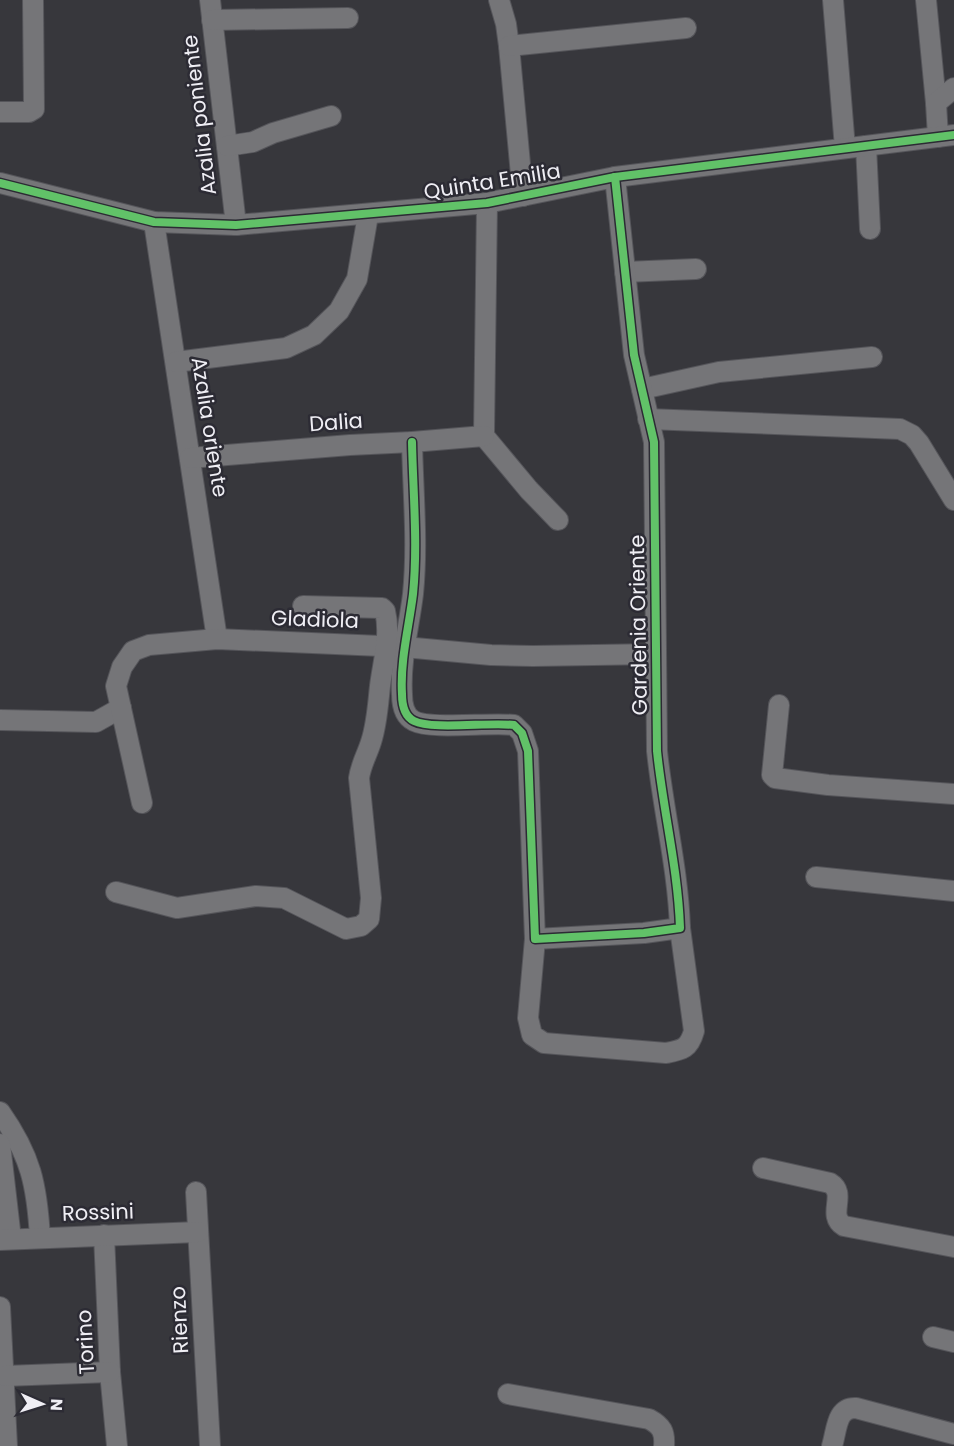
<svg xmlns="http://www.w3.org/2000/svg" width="954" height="1446" font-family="Poppins,sans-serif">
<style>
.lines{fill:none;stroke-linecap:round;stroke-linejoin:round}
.minor-casing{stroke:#55555a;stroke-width:22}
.minor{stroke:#757578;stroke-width:20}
.cycleway-casing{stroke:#2c2b34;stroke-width:11}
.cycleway{stroke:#61c268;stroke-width:8}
.labels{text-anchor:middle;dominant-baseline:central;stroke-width:5;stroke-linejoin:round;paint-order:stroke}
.street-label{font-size:21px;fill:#efeef4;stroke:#2c2b34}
</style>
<rect width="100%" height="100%" fill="#37373c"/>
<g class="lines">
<g class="minor-casing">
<g id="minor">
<path d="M210 0 236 225"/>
<path d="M499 0 506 24 509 46 523 196"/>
<path d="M833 0 845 148"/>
<path d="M926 0 936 103"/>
<path d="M212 20 348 18"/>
<path d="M509 46 686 28"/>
<path d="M0 112H29L34 109 33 0"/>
<path d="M938 137 936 103 954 88"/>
<path d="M227 146 253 142 273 133 331 116"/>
<path d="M866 146 870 229"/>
<path d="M0 183 154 222 236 225 487 203 615 177 954 135"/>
<path d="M154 222 217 639"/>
<path d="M625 272 696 269"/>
<path d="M176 362 286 348 314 335 339 311 357 279 368 215"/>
<path d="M642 389 719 372 872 357"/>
<path d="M648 419 900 429 912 435 919 443 954 500"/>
<path d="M484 436 487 203"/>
<path d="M484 436 529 490 558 520"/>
<path d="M412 442C413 492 418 544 413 594 409 627 400 660 402 694 402 705 404 716 414 721 432 730 490 722 514 725L522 733 528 751 535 939 528 1018 532 1035 544 1043 666 1053C682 1050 689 1049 694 1031L680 928"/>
<path d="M190 458 350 445 412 442 484 436"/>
<path d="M779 705 772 775 775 778 828 785 954 794"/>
<path d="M0 720 96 722 121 708"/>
<path d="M142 803 116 686 122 667 133 651 149 645 217 639 404 647 491 655 533 656 656 654"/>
<path d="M816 877 954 891"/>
<path d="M116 892 177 908 256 896 284 898 346 929 361 926 369 919 371 898 359 778C361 764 367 755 371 742 377 724 378 704 380 686 383 662 391 635 385 611L382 608 303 606"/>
<path d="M535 939 644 933 680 928C678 868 663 810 657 751L654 442 634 355 615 177"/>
<path d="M0 1112C31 1156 37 1185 40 1238"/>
<path d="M0 1144 11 1239"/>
<path d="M763 1168 830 1183C848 1194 826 1215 844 1226L954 1247"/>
<path d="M196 1192 210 1446"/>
<path d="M104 1235 110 1372 117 1446"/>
<path d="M0 1240 198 1232"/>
<path d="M0 1307 7 1446"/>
<path d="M933 1337 954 1342"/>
<path d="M5 1376 110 1372"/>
<path d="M508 1394 649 1419C662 1426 665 1432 664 1446"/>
<path d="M832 1446C837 1430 836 1407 856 1408L954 1434"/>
</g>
</g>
<use href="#minor" class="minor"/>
<g class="cycleway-casing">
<g id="cycleway">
<path d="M0 183 154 222 236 225 487 203 615 177 954 135"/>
<path d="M412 442C413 492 418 544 413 594 409 627 400 660 402 694 402 705 404 716 414 721 432 730 490 722 514 725L522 733 528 751 535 939 644 933 680 928C678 868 663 810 657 751L654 442 634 355 615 177"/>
</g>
</g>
<use href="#cycleway" class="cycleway"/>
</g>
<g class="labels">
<g class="street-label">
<text transform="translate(199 115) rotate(-97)">Azalia poniente</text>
<text transform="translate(492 181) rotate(-9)">Quinta Emilia</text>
<text transform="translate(336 422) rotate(-4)">Dalia</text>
<text transform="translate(210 427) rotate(81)">Azalia oriente</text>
<text transform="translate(315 619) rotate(2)">Gladiola</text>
<text transform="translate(638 625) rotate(-91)">Gardenia Oriente</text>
<text transform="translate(98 1212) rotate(-2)">Rossini</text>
<text transform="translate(179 1320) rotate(-93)">Rienzo</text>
<text transform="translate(85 1342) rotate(-93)">Torino</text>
</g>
</g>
<g transform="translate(42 1404) rotate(93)" stroke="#2c2b34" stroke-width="4.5" paint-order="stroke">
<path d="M0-4.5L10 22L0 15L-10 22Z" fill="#efeef4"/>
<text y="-9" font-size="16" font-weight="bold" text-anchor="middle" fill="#efeef4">N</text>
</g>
</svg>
